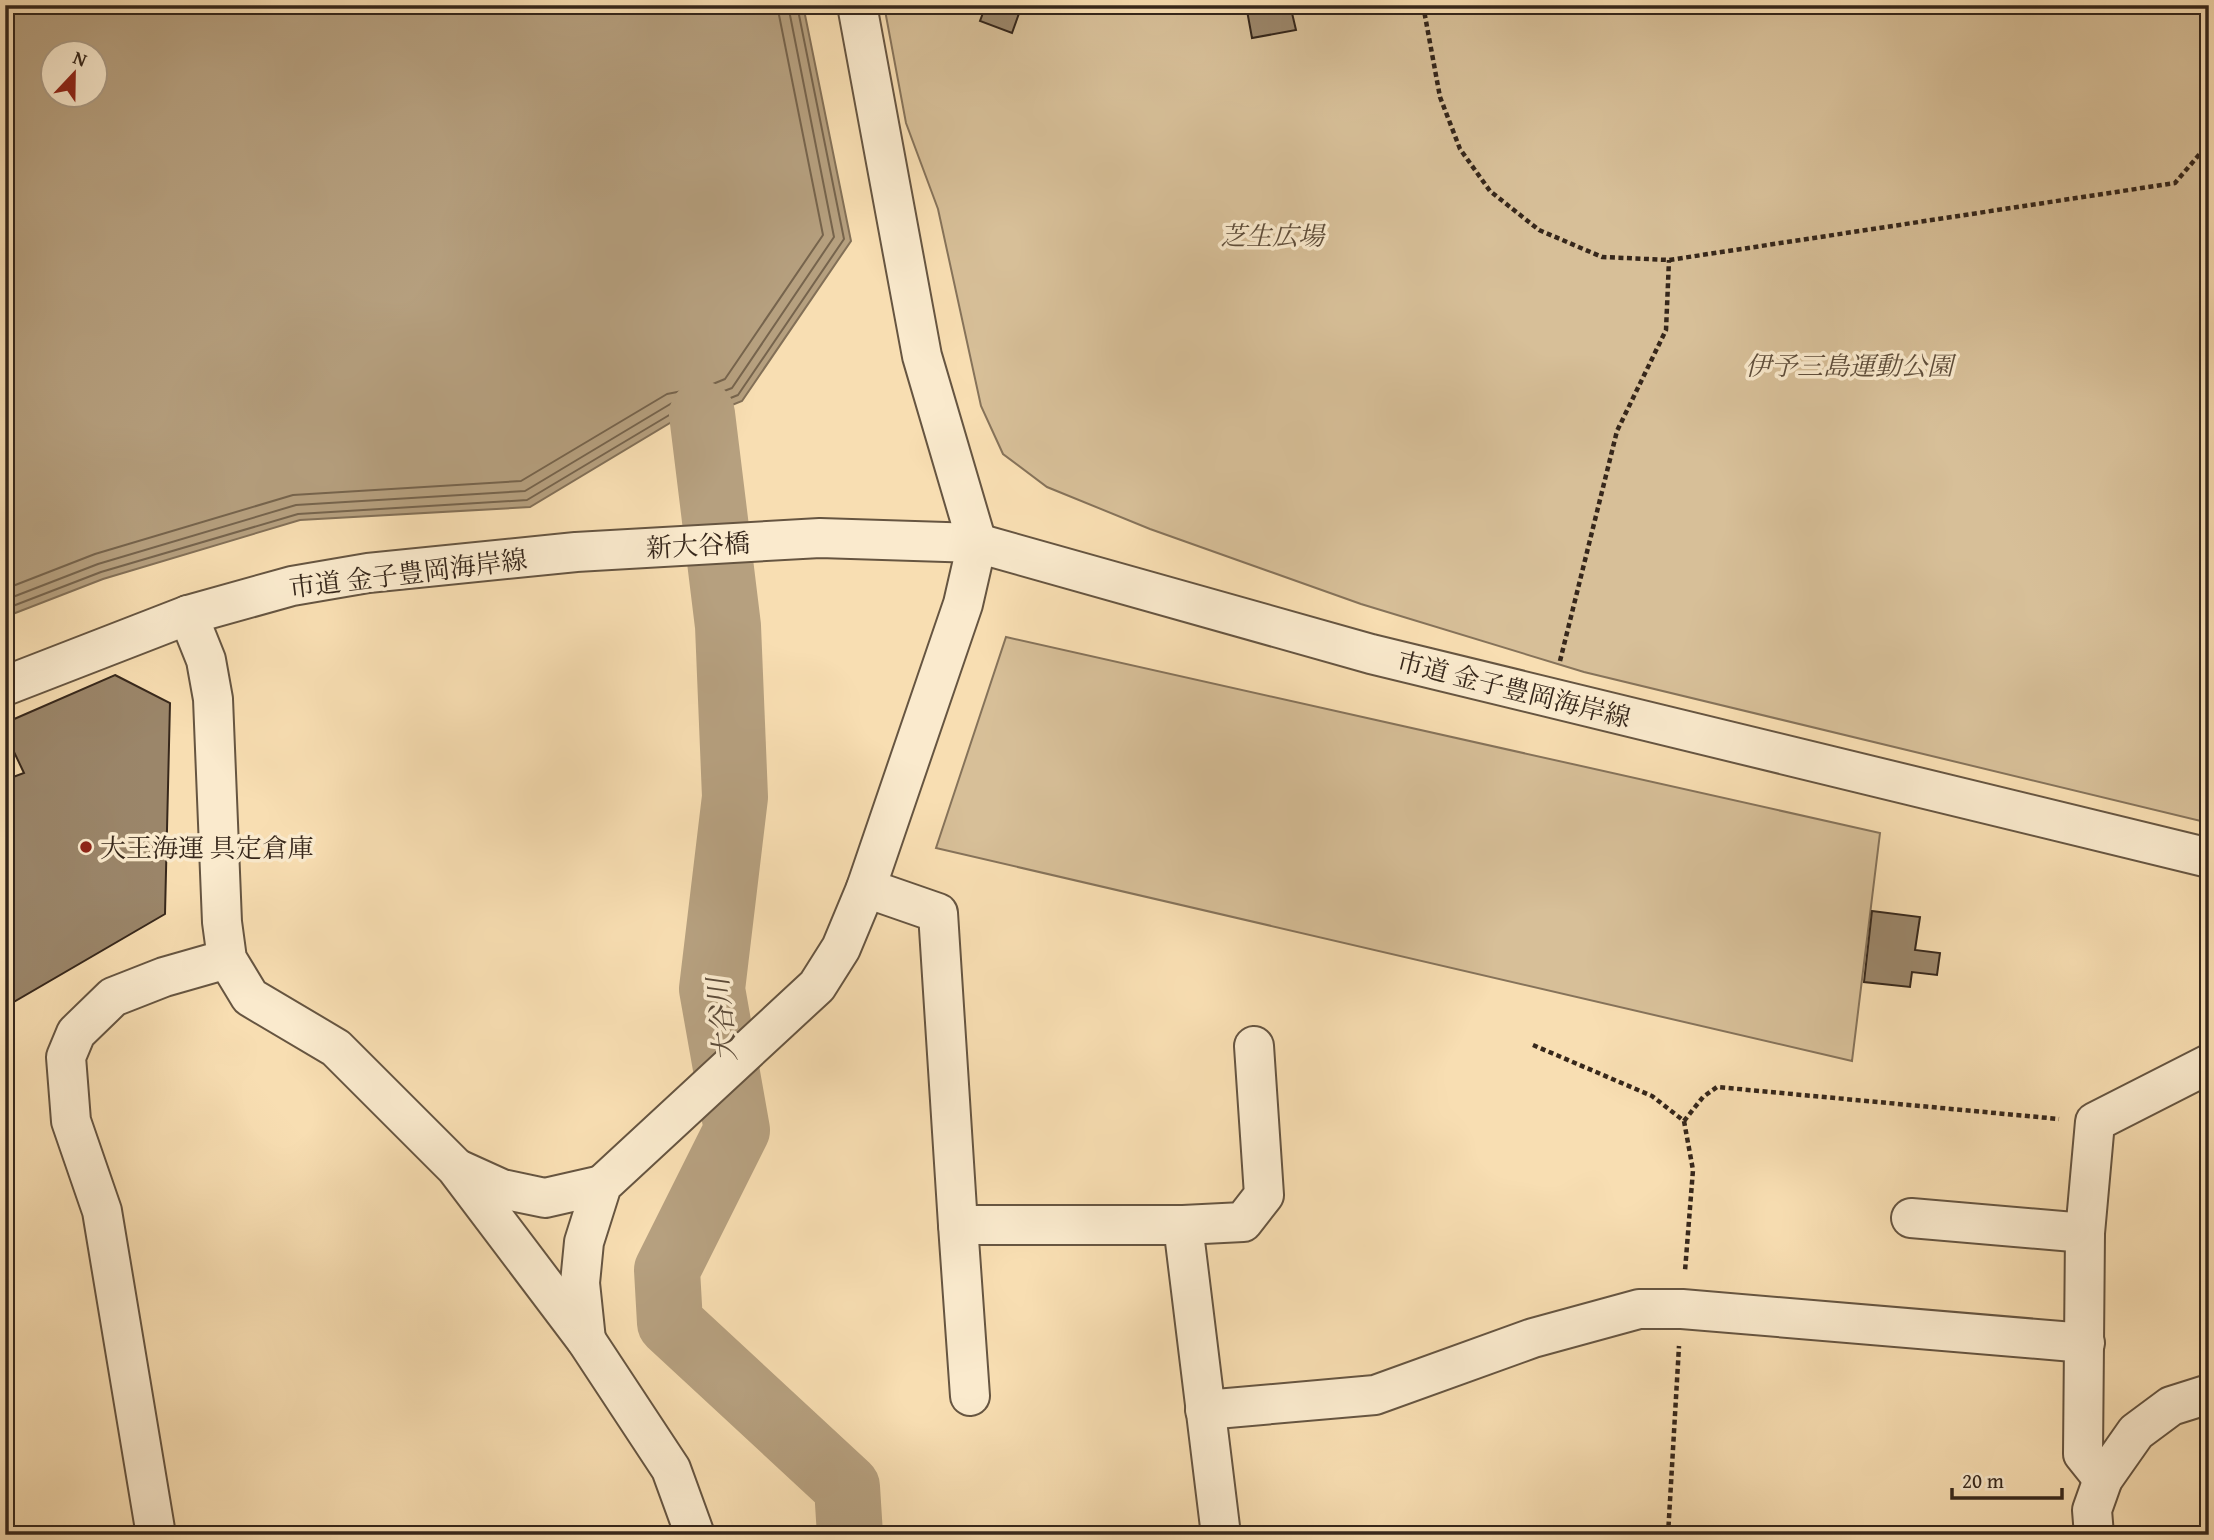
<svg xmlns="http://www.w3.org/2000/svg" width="2214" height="1540" font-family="'Gentium Book Plus','Noto Serif JP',serif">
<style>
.green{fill:#d7bf98;stroke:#86735a;stroke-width:2}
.water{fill:#b6a07f;stroke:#837057;stroke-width:2;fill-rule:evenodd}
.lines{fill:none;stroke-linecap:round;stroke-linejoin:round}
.shore{stroke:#76644d;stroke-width:2}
.river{stroke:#b6a07f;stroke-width:66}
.building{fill:#9b866a;stroke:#36271b;stroke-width:2}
.minor-casing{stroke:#665541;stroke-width:42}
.path{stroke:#36271b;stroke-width:4.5;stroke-dasharray:5 3.5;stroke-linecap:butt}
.minor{stroke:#faeacd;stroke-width:38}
.poi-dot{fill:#8f2418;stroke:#faeacd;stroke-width:2.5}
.labels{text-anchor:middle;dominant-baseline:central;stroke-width:7;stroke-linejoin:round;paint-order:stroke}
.park-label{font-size:26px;font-style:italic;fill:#5e4d3a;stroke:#faeacd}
.street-label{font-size:26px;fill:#36271b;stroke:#faeacd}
.poi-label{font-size:26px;fill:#36271b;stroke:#faeacd;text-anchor:start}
.water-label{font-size:28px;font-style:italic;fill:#5c4b39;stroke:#faeacd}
</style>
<rect width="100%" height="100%" fill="#f8deb2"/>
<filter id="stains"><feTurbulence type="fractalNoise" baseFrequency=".00286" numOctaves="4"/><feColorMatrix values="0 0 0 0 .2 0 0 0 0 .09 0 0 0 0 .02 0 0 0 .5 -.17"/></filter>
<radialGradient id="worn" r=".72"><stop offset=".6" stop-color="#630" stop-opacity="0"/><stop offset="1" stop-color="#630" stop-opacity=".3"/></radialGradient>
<g class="green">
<path d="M884 5H2209V823L1584 672 1361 604 1150 529 1047 487 1003 454 981 406 938 209 906 123Z"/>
<path d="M1006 637 1880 833 1852 1061 936 848Z"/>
</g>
<path class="water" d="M5 5H803L851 241 742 401 715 412 680 417 530 507 300 520 103 579 5 617ZM52 52H94V94H52Z"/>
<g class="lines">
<g class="shore">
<path d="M5 589 95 554 293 495 521 481 667 394 708 386 725 379 823 235 777 5"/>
<path d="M5 600 98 564 296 505 525 491 672 403 711 396 732 388 834 237 788 5"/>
<path d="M5 609 101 572 298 514 527 500 676 411 713 405 738 395 844 239 797 5"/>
</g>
<path class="river" d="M702 414 728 626 735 797 712 989 737 1130 667 1270 670 1323 847 1487 850 1535"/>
</g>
<g class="building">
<path d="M986 5H1022L1012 33 980 21Z"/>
<path d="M1246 5H1332L1292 13 1296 30 1252 38Z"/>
<path d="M115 675 170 703 165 914 5 1007V780L24 773 5 733V723Z"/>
<path d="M1872 911 1920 917 1915 950 1940 953 1937 975 1912 972 1910 987 1864 982Z"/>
</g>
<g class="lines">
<g class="minor-casing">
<g id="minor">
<path d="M188 615 206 660 213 699 222 922 227 959 250 997 336 1048 456 1168 586 1340 671 1469 695 1535"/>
<path d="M5 686 188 615 292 586 368 573 576 552 820 538 977 543 1371 654 2209 858"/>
<path d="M866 888 938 913 958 1225H1183L1243 1222 1264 1195 1254 1046"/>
<path d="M460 1170 502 1189 545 1198 602 1185"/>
<path d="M1911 1218 2085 1233"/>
<path d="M958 1225 970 1396"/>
<path d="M1183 1225 1221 1535"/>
<path d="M586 1340 580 1283 584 1242 602 1185 817 986 841 948 866 888 963 604 977 543 922 356 857 5"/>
<path d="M1205 1410 1375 1395 1533 1338 1639 1309H1682L2085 1343"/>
<path d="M2103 1479 2083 1454 2085 1233 2095 1122 2209 1064"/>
<path d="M156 1535 102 1211 71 1121 66 1057 76 1033 113 997 164 977 227 959"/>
<path d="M2094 1535 2092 1510 2103 1479 2136 1432 2171 1406 2209 1394"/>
</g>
</g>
<g class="path">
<path d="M1423 5 1440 97 1460 149 1490 191 1539 230 1602 257 1669 260 2175 183 2209 143"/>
<path d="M1560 661 1617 431 1666 330 1669 260"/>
<path d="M1533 1045 1652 1096 1684 1121 1693 1170 1685 1271"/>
<path d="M1684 1121 1703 1097 1717 1087 2059 1119"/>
<path d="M1668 1535 1679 1346"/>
</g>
<use href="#minor" class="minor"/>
</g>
<circle class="poi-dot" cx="86" cy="847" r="7"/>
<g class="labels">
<g class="park-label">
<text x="1272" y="235">芝生広場</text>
<text x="1849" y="365">伊予三島運動公園</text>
</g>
<g class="street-label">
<text transform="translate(698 545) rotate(-3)">新大谷橋</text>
<text transform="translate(408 573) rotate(-7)">市道 金子豊岡海岸線</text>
<text transform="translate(1514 689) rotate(14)">市道 金子豊岡海岸線</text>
</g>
<g class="poi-label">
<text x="100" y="847">大王海運 具定倉庫</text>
</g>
<g class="water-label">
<text transform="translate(721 1020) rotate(-96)">大谷川</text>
</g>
</g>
<rect width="2214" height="1540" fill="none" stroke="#f8deb2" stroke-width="28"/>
<rect x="7" y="7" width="2200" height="1526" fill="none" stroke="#36271b" stroke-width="3.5"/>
<rect x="14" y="14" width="2186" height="1512" fill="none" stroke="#36271b" stroke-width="2"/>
<g transform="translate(74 74) rotate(22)"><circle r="33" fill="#faeacd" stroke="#ac9c86" stroke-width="2"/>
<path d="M0-5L12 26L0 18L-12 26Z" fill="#8f2418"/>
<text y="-10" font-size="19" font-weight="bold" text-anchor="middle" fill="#36271b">N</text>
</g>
<path d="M1952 1488v10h110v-10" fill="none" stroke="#36271b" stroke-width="3.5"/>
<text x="1962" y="1488" font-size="21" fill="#36271b" stroke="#faeacd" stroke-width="5" paint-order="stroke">20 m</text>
<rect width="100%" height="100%" filter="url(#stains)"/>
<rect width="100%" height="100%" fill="url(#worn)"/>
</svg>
